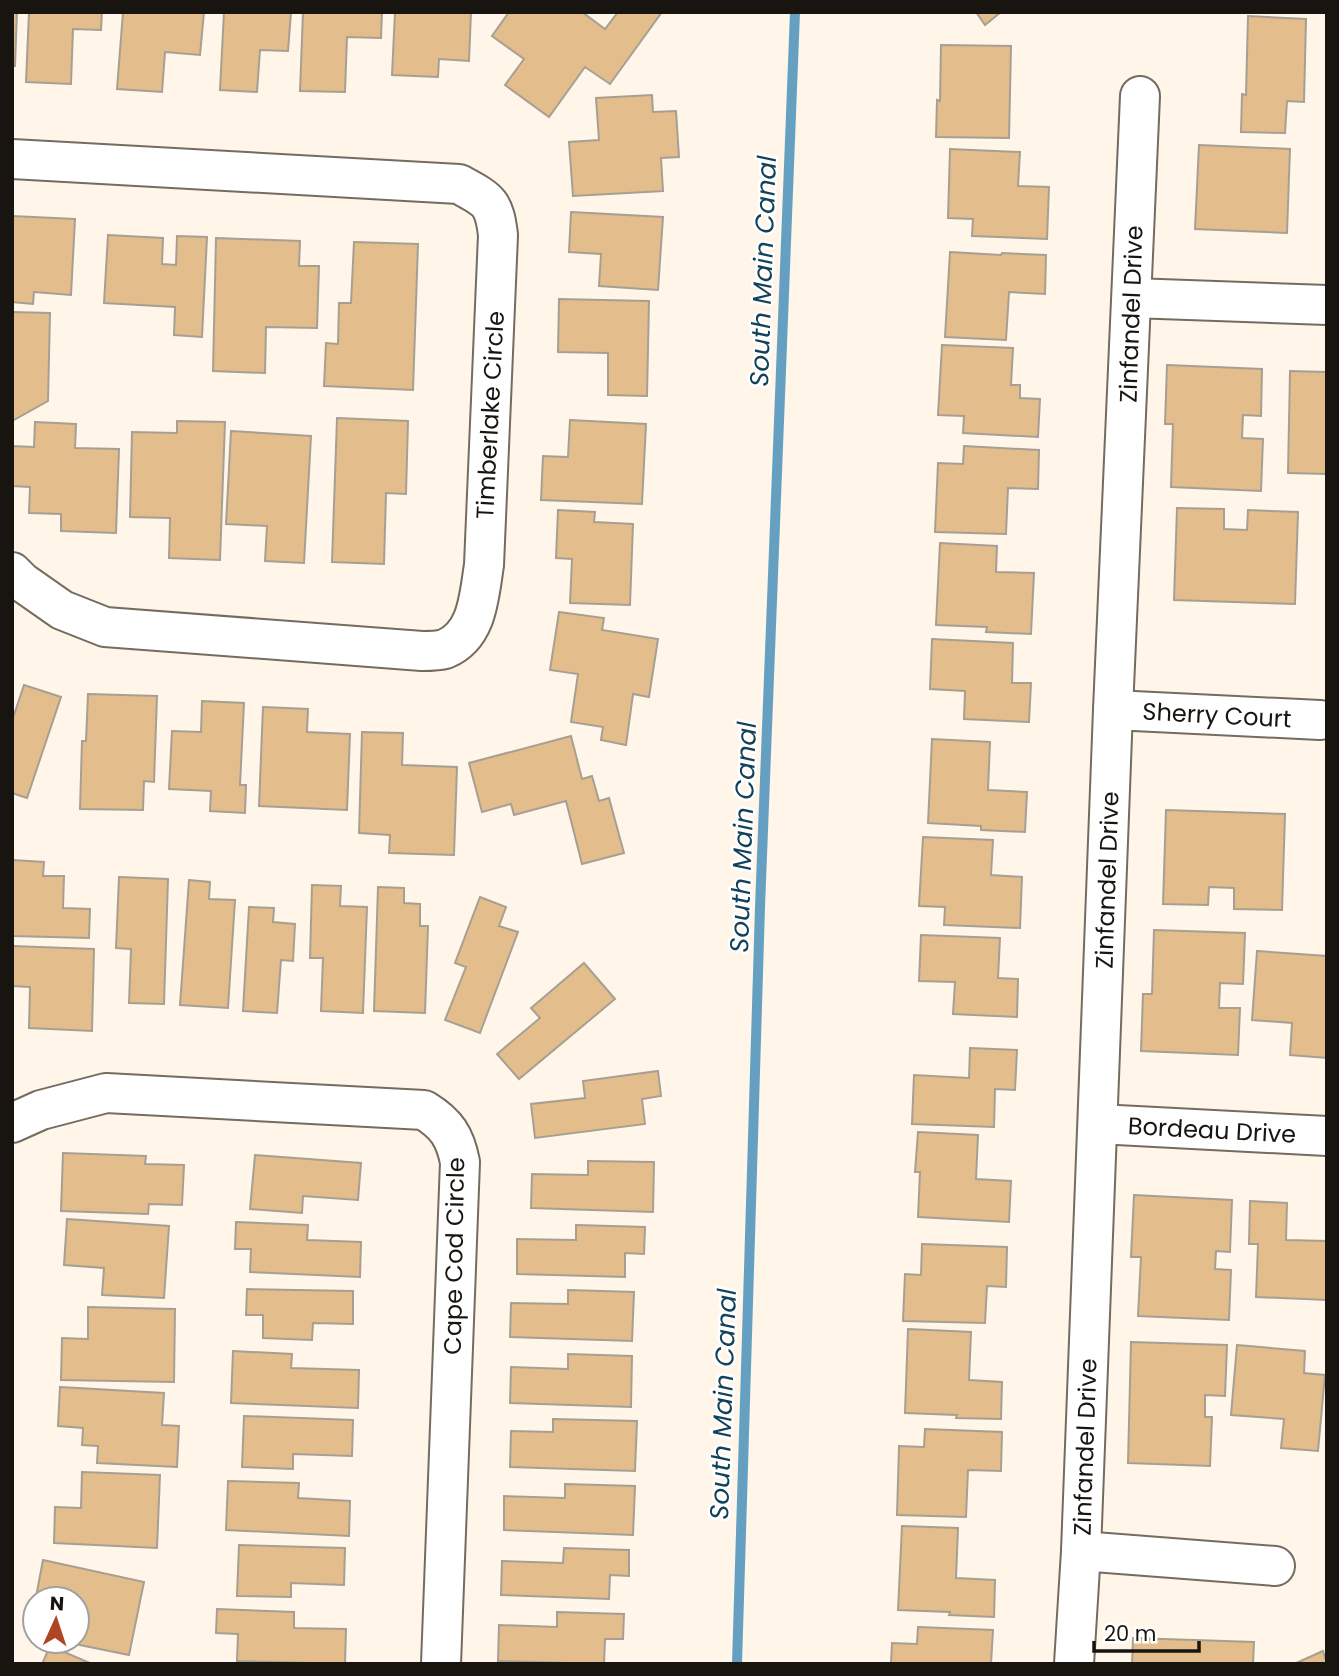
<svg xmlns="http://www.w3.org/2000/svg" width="1339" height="1676" font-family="Poppins,sans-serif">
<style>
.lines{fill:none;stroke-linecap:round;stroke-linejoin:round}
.stream{stroke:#65a0c2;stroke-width:10}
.building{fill:#e3bd8b;stroke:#a89f93;stroke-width:2}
.minor-casing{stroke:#746b61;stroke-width:42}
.minor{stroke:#fff;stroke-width:38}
.labels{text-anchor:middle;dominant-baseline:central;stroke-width:5;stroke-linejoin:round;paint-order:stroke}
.street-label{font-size:24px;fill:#181511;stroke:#fff}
.water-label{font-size:26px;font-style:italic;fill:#11425a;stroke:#fff}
</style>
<rect width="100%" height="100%" fill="#fff5e9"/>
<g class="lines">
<path class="stream" d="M737 1664 760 907 795 12"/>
</g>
<g class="building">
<path d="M12 12H17L15 66H12Z"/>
<path d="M29 12H102L101 30 73 29 71 84 26 82Z"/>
<path d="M123 12H204L200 55 165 52 162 92 117 89Z"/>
<path d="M224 12H291L288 51 260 50 257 92 220 90Z"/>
<path d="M303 12H382L381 38 347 37 345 92 300 91Z"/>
<path d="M395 12H471L469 61 439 59 438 77 392 75Z"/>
<path d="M509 12H582L605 29 618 12H662L610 84 585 67 549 117 505 85 524 59 492 36Z"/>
<path d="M976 12H1001L985 25Z"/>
<path d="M1248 16 1306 19 1304 102 1287 101 1285 133 1241 132 1242 94 1246 95Z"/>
<path d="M941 45 1011 46 1009 138 936 137 937 100 940 101Z"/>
<path d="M652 95 653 112 676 111 679 157 661 158 663 191 573 196 569 142 599 140 596 98Z"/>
<path d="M1199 145 1290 149 1287 233 1195 229Z"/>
<path d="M950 149 1020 152 1018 186 1049 187 1047 239 972 236 973 219 948 218Z"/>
<path d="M571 212 663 217 658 290 599 286 601 254 569 252Z"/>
<path d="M12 216 75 219 71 295 34 292 33 304 12 302Z"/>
<path d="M108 235 163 238 162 264 176 265 177 236 207 237 202 337 174 335 175 307 104 303Z"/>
<path d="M216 238 300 241 299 266H319L317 328 266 327 265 373 213 371Z"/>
<path d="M354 242 418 244 413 390 324 386 326 343 338 344 339 303H351Z"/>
<path d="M950 252 1001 255 1002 253 1046 255 1045 294 1009 292 1006 340 945 337Z"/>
<path d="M559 299 649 301 647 396 608 395V353L558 352Z"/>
<path d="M12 312 50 313 48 401 12 421Z"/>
<path d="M942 345 1013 348 1011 385H1020V398L1040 399 1038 437 963 433 964 416 938 415Z"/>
<path d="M1167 365 1262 369 1261 416 1243 415 1242 438 1263 439 1261 491 1171 487 1173 424H1165Z"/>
<path d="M1290 371 1327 372V474L1288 473Z"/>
<path d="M337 418 408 421 406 494 386 493 384 564 332 562Z"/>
<path d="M570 420 646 424 642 504 541 500 543 456 568 457Z"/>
<path d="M177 421 225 422 220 560 169 558 170 518 130 517 132 432 177 433Z"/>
<path d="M35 422 76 424 75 448 119 449 116 533 61 531V514L29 513 30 487 12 486V446L34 447Z"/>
<path d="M231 431 311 436 304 563 265 561 267 526 226 524Z"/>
<path d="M964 446 1039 450 1038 489 1008 488 1006 534 935 532 938 463 963 464Z"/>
<path d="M1177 508 1224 509V529L1247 530 1248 510 1298 512 1295 604 1174 600Z"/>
<path d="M558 510 595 512 594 522 633 524 630 605 570 603 572 559 556 558Z"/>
<path d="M940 543 997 546 996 572 1034 573 1031 634 986 632 987 627 936 625Z"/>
<path d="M559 612 604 618 602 630 658 639 649 697 633 694 626 745 601 740 603 727 571 722 578 674 550 670Z"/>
<path d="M932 639 1013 643 1012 683H1031L1029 722 964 719 965 691 930 689Z"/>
<path d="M24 685 61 697 27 798 12 793V721Z"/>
<path d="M88 694 157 696 154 782 144 781 143 810 80 809 82 741H86Z"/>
<path d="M202 701 244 703 240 785H246L245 813 210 811 211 791 169 789 172 731 201 732Z"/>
<path d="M263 707 308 709 307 732 350 734 347 810 259 806Z"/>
<path d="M362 732 403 733 402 765 457 767 454 855 389 853 390 835 359 833Z"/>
<path d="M571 736 582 779 592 776 599 801 609 798 624 853 582 864 566 801 514 815 511 804 482 812 469 763Z"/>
<path d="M932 739 990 742 988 790 1027 792 1025 832 981 830V826L928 823Z"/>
<path d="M1166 810 1285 814 1282 910 1234 909V888L1209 887 1208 905 1163 904Z"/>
<path d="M923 837 993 840 991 875 1022 877 1020 928 944 925 945 907 919 906Z"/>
<path d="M12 860 44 862 43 876H64L63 908 90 909 89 938 12 936Z"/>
<path d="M119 877 168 879 164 1004 129 1003 131 949 116 948Z"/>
<path d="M189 880 210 882 209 899 235 900 228 1008 180 1005Z"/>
<path d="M312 885 341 886 340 906 367 907 363 1013 321 1011 323 958H310Z"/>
<path d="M378 887 404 888V903L420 904V926H428L425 1013 374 1011Z"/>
<path d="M480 897 506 907 499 926 518 932 480 1033 445 1020 466 967 455 963Z"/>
<path d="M249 907 274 908 273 922 295 924 293 961 281 960 277 1013 243 1011Z"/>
<path d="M1154 930 1245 933 1243 984 1220 983 1219 1008H1240L1238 1055 1141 1051 1143 994H1152Z"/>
<path d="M921 935 1000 938 998 978 1018 979 1017 1017 953 1014 955 982 919 981Z"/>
<path d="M12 946 94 949 92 1031 29 1028 30 987 12 986Z"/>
<path d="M1257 951 1327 956V1058L1290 1055 1292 1023 1252 1020Z"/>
<path d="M584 963 615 999 519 1079 497 1054 540 1018 531 1008Z"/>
<path d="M970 1048 1017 1050 1015 1090 995 1089 994 1127 912 1124 914 1075 969 1078Z"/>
<path d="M658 1071 661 1096 642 1099 645 1124 535 1138 531 1104 585 1098 583 1081Z"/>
<path d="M918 1132 978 1135 976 1179 1011 1181 1009 1222 918 1217 920 1172H915Z"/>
<path d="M63 1153 146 1156 145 1164 184 1165 182 1205 149 1204 148 1214 61 1211Z"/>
<path d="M255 1155 361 1163 358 1200 303 1196 302 1213 250 1209Z"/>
<path d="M588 1161 654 1162 653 1212 531 1208 532 1174 588 1175Z"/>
<path d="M1134 1195 1232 1200 1230 1252 1216 1251 1215 1269 1231 1270 1229 1320 1138 1316 1141 1257H1131Z"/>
<path d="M1250 1201 1287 1203 1286 1240 1327 1241V1300L1256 1297 1258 1244H1249Z"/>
<path d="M67 1219 169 1226 164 1298 102 1295 104 1268 64 1265Z"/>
<path d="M236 1222 308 1225 307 1240 361 1242 360 1277 250 1272 251 1249H235Z"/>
<path d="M576 1225 645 1227 644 1254 625 1253V1277L517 1274V1239L576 1240Z"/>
<path d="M922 1244 1007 1247 1006 1287 987 1286 985 1323 903 1321 905 1274 921 1275Z"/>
<path d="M247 1289 353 1291V1324L313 1323 312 1340 263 1338V1315H246Z"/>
<path d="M568 1290 634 1292 632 1341 510 1337 511 1303 568 1304Z"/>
<path d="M88 1307 175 1309 174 1382 61 1380 62 1338 88 1339Z"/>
<path d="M908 1329 971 1332 969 1380 1002 1382 1001 1419 956 1418 957 1415 905 1413Z"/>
<path d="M1131 1342 1227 1345 1225 1396 1205 1395V1417H1212L1210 1466 1128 1463Z"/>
<path d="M1237 1345 1305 1351 1304 1373 1325 1375 1318 1451 1281 1448 1284 1419 1231 1415Z"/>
<path d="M233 1351 292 1354 291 1368 359 1370 358 1408 231 1403Z"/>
<path d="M568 1354 632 1356 631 1407 510 1403 511 1367 568 1369Z"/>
<path d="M60 1387 164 1393 162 1425 179 1426 177 1467 97 1463 98 1446 82 1445 83 1428 58 1426Z"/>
<path d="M244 1416 353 1420 352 1456 293 1454V1469L242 1467Z"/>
<path d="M553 1419 637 1421 635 1471 510 1467 511 1431 553 1432Z"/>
<path d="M925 1429 1002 1432 1001 1471 968 1470 966 1517 897 1515 899 1446 924 1447Z"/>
<path d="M82 1472 160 1475 157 1548 54 1543 55 1507 81 1508Z"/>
<path d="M228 1481 299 1483 298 1498 350 1501 349 1536 226 1530Z"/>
<path d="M565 1484 635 1486 633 1535 504 1530V1496L565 1498Z"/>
<path d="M902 1526 958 1528 956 1578 995 1580 994 1617 949 1615 950 1612 898 1610Z"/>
<path d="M239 1545 345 1548 344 1585 291 1583V1597L237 1596Z"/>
<path d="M564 1548 629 1550V1576L610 1575 609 1599 501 1595 502 1561 563 1563Z"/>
<path d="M43 1560 144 1582 129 1655 65 1642 77 1641V1599H46L36 1597Z"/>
<path d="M217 1609 294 1612V1628L346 1629 345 1664 237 1661 238 1634 216 1633Z"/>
<path d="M557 1612 624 1614 623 1639H605L604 1664 498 1661 499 1625 557 1627Z"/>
<path d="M918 1627 993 1630 991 1664H891L892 1643 917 1644Z"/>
<path d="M1133 1638 1254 1642 1253 1664H1132Z"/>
<path d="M50 1646 92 1664H42Z"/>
<path d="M1323 1651 1327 1664H1294Z"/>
</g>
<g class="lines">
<g class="minor-casing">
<g id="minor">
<path d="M12 159 459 184C488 200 494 201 498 235L484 565C479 596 478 635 445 649 438 651 429 651 422 651L105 627 62 610 22 582 12 572"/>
<path d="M1132 298 1327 305"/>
<path d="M1113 710 1320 720"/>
<path d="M12 1123 41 1110 106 1093 424 1110C447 1124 455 1137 460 1162L441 1664"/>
<path d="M1098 1124 1327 1136"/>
<path d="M1081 1551 1275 1566"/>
<path d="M1074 1664 1081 1551 1113 710 1140 96"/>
</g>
</g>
<use href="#minor" class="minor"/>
</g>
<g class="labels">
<g class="street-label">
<text transform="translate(1131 314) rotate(-88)">Zinfandel Drive</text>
<text transform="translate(490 415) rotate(-87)">Timberlake Circle</text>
<text transform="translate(1217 715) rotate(3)">Sherry Court</text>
<text transform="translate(1107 880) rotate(-88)">Zinfandel Drive</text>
<text transform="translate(1212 1130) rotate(3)">Bordeau Drive</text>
<text transform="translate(454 1256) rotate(-89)">Cape Cod Circle</text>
<text transform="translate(1085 1447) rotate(-88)">Zinfandel Drive</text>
</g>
<g class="water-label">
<text transform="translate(763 271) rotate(-88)">South Main Canal</text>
<text transform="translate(743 837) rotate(-88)">South Main Canal</text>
<text transform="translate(723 1404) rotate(-88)">South Main Canal</text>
</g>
</g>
<rect width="1339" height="1676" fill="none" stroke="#181511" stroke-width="28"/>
<g transform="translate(56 1620) rotate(3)"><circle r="33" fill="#ffffff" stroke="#a3a1a0" stroke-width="2"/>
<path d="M0-5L12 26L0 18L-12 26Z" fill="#ae4625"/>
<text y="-10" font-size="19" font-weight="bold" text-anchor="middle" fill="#181511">N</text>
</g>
<path d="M1094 1641v10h105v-10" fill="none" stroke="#181511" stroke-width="3.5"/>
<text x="1104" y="1641" font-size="21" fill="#181511" stroke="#ffffff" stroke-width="5" paint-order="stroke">20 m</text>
</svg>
